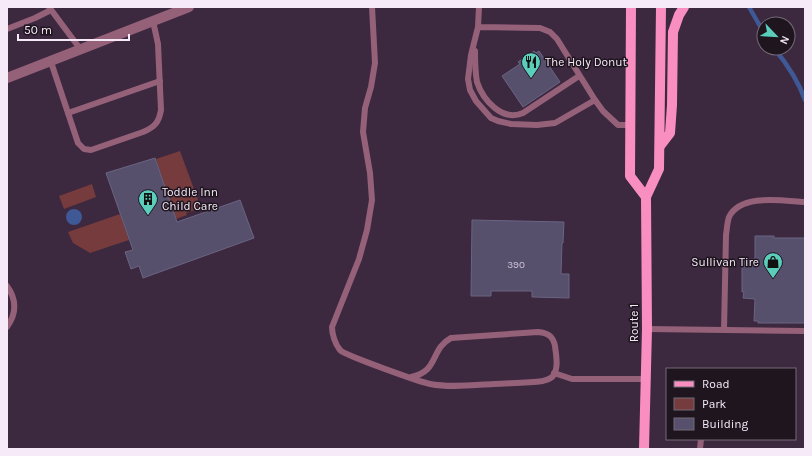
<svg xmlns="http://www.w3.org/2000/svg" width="812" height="456" font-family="Karla,sans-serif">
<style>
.green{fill:#763b3d}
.water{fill:#3f5896}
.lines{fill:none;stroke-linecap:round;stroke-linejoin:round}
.stream{stroke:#3f5896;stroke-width:4.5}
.building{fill:#56506d;stroke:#6a6483}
.service{stroke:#956179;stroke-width:6}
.minor{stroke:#956179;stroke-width:10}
.primary{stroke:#f98fc1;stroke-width:10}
.labels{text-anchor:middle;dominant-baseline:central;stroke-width:3;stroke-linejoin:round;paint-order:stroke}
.number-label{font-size:10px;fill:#cec3d5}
.poi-label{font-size:12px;fill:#f6e9f8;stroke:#1e151f;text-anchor:start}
.street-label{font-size:12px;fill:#f6e9f8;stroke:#1e151f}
</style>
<rect width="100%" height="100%" fill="#3c283f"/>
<g class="green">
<path d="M180 151 201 208 186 213 187 215 176 219 156 159Z"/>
<path d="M92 184 96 197 64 209 59 196Z"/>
<path d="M120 214 129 240 90 253 73 243 68 232Z"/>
</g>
<circle class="water" cx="74" cy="217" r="8"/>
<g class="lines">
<g class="stream">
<path d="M749 7 764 33"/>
<path d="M774 48C787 64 798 80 805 100"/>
</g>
</g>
<g class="building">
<path d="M534 51 536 53 539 51 560 82 523 107 502 76 520 64 518 62Z"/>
<path d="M155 158 177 222 240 200 254 238 143 278 139 266 131 269 125 252 133 250 106 173Z"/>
<path d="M472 220 564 222 563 243H562L561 274H569V298L532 297V291H491V296H471Z"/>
<path d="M755 236H774V238H805V323H758V321H754L755 299 743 298 744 292H742V265H744V259H755Z"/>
</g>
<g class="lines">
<g class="service">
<path d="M49 7 81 50"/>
<path d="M372 7 375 63 371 87 365 108 363 132 370 173 372 200 367 230 359 259 332 327C332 334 335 344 340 350 344 355 420 382 430 384 451 388 473 385 494 384 510 383 527 383 543 381 546 380 551 379 553 376 559 368 556 355 555 346 553 336 548 333 538 332L451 338C430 349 439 372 411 377"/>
<path d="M478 27 540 28 550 32 557 39 595 100 555 123 537 125 511 124 498 121 491 118 476 101 470 90 468 79 471 55 478 27 479 7"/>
<path d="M7 29 35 18 51 10"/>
<path d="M475 51C475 61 475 71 477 82 483 100 502 122 523 113L579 76"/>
<path d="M51 62 78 143 84 149 91 150 143 132C155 127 159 122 161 110L158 44 153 21"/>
<path d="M595 100 603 111 618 125H631"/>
<path d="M68 113 160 81"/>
<path d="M7 286C17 300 17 313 7 327"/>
<path d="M647 329 805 331"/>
<path d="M724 330 726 235C727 229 727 223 729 217 741 193 783 201 805 202"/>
<path d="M554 373 572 379H646"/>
<path d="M700 449 701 439"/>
</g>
<path class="minor" d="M7 78 189 7"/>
<g class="primary">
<path d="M631 7 630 176 646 197"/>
<path d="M660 146 670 133 672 105 673 32 679 15 684 7"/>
<path d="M644 449 647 329 646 197 659 169 661 7"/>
</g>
</g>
<defs>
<g id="restaurant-pin" transform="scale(1)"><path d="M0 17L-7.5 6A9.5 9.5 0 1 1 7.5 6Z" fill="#5bcebb" stroke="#1e151f"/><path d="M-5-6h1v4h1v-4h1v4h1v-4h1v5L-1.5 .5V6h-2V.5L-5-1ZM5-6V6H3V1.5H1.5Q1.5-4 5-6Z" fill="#111"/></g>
<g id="building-pin" transform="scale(1)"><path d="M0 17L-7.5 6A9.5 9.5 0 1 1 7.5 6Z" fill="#5bcebb" stroke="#1e151f"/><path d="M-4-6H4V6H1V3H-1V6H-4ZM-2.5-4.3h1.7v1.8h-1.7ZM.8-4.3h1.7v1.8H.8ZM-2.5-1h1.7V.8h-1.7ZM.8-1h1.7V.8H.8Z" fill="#111"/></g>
<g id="shop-pin" transform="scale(1)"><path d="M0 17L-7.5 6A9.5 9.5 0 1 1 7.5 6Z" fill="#5bcebb" stroke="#1e151f"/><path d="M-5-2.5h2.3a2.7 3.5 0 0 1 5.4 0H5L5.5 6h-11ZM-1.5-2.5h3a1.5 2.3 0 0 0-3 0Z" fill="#111"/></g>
</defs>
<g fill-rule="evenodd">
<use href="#restaurant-pin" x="531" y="62"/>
<use href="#building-pin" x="148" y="199"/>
<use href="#shop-pin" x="773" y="262"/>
</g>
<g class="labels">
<g class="number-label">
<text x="516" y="265">390</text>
</g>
<g class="poi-label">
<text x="545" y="62">The Holy Donut</text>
<text x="162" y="192">Toddle Inn<tspan x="162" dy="14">Child Care</tspan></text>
<text x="759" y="262" text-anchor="end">Sullivan Tire</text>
</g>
<g class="street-label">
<text transform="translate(634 323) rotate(-90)">Route 1</text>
</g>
</g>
<rect width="812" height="456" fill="none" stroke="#f6e9f8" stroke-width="16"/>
<rect x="666" y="368" width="130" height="72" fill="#1e151f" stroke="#746a76"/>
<rect x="674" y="381" width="20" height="6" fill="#f98fc1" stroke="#746a76"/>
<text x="702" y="388" font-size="12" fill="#f6e9f8">Road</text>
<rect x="674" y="398" width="20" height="12" fill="#763b3d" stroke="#746a76"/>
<text x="702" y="408" font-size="12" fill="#f6e9f8">Park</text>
<rect x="674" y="418" width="20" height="12" fill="#56506d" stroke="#746a76"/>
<text x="702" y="428" font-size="12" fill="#f6e9f8">Building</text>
<g transform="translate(776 36) rotate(115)"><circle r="19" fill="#1e151f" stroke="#746a76"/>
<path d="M0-3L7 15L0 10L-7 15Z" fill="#5bcebb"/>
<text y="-6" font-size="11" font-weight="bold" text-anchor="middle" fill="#f6e9f8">N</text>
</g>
<path d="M18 34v6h111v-6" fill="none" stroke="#f6e9f8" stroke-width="2"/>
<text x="24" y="34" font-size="12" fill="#f6e9f8" stroke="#1e151f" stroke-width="3" paint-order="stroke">50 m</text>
</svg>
